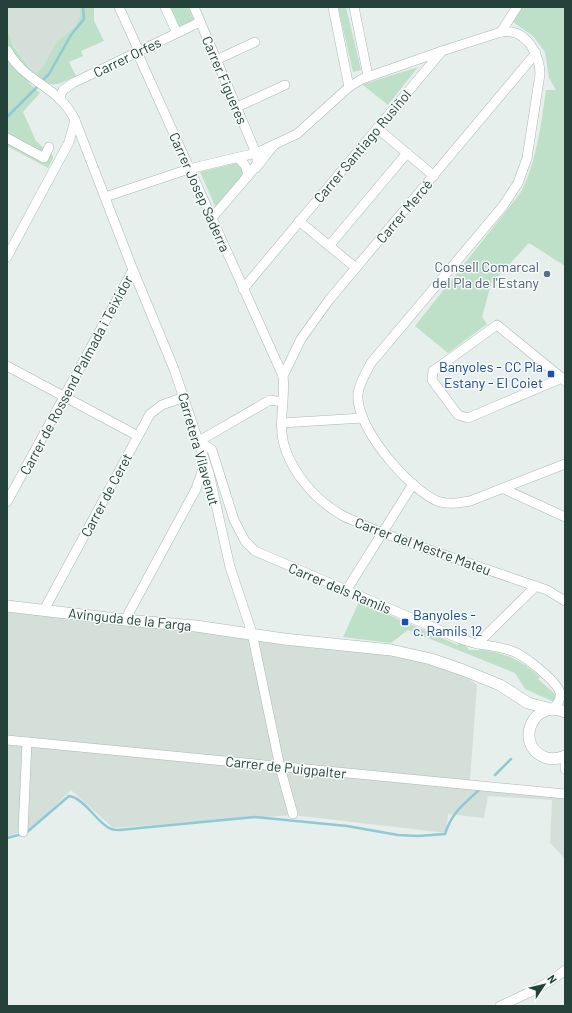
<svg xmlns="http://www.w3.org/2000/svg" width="572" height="1013" font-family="Barlow,sans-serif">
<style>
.built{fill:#d4dfda}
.green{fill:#bfe0c8}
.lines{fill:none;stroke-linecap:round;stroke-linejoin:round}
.stream{stroke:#8ec9d4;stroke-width:2.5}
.minor-casing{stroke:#a8b8b2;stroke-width:10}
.tertiary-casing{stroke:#a8b8b2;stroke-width:12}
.minor{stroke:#fff;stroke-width:9}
.tertiary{stroke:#fff;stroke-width:11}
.service-dot{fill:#5c6f8a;stroke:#f7fbf9;stroke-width:1.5}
.transit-dot{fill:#1a4fb4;stroke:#f7fbf9;stroke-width:1.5}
.labels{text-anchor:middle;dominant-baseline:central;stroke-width:3;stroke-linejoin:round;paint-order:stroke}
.street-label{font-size:14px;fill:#24423a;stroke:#f7fbf9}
.service-label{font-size:14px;fill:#4e5e75;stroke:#f7fbf9;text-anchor:end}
.transit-label{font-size:14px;fill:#164399;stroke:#f7fbf9;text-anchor:end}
</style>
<rect width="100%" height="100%" fill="#e6efeb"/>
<g class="built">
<path d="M7 7H79L80 15 75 27 61 38 43 68 35 75 15 47 10 38 7 29Z"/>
<path d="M7 609 362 646 451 665 477 685 470 780 565 790V859L550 843 552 800 488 796 484 818 448 814 446 833 293 815 113 828 71 790 32 829 7 836Z"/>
</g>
<g class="green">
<path d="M79 7H94V21L104 41 81 51 83 56 69 62 76 76C54 86 55 89 35 75L29 83 40 93 23 112 36 141 53 156V158L48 168 7 146V29L14 47 35 75 43 67 55 45 61 38 75 27 80 15Z"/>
<path d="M168 7H188L194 20 177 27Z"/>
<path d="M338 7H346L361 70 353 72Z"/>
<path d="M522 7H565V266L529 243 491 284 482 317 487 324 448 353 415 326 521 192C537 161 541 124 546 90H556L549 78 545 52 533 36 513 22Z"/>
<path d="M418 67 388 105 363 85 364 84Z"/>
<path d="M237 163 243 167V176L216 208 200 172Z"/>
<path d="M359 602 458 645 459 643 466 646 469 650H479L480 649C508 655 517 657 540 677L538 679 555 694 559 699 552 701 525 689 515 673 408 630 391 643 343 637Z"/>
</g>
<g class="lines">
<g class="stream">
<path d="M42 81 49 74 71 35 84 19 83 7"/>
<path d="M7 117 39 85"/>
<path d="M495 775 511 759"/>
<path d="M7 838 26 833 69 796C84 798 96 821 109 828 112 830 116 830 119 830L255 817 347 826 398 835 418 836 445 834C452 812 463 805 479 790"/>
</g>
<g class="minor-casing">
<g id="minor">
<path d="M119 7 138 49 137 52 283 376C286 400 277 424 285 448 294 475 316 500 340 514 346 518 353 520 359 523 381 533 402 540 424 548 465 562 506 576 547 590L565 601"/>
<path d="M165 7 177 33"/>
<path d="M194 7 256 153 258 162 252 171 212 218"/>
<path d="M333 7 349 87"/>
<path d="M354 7 368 76"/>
<path d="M501 32 517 7"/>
<path d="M7 50C20 74 40 81 59 98 65 104 71 112 75 120L133 270 174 369 209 473 230 567 252 633 280 767 293 814"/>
<path d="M216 60 255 42"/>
<path d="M59 99 63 90 73 83 200 22"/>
<path d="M237 107 285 85"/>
<path d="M377 128 434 176"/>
<path d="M7 138 44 158 49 147"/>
<path d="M238 158C245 164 248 168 247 177"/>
<path d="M256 168 274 145"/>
<path d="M105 197 189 169 256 153 297 134 349 87 362 79 442 51"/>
<path d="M299 221 356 268"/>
<path d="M329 246 407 153"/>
<path d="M7 257 69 142 75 120"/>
<path d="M243 289 442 51 501 32C504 32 508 31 511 32 529 34 540 58 540 74L527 158 518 183 503 206 371 363C366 373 359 383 358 394 355 427 408 488 437 501 448 505 459 503 470 501L565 464"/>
<path d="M7 366 138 436"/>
<path d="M283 376 301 339 329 300 536 53"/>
<path d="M562 378 468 418 458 415 432 380 433 371 497 325 562 378 565 381"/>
<path d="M281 423 363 418"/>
<path d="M199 441 212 450 234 520 245 541 255 551 458 638C464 640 472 643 479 644 490 646 501 647 512 651 524 655 558 682 560 693 561 700 557 705 552 709"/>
<path d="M199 441 270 400 282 402"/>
<path d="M504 489 565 517"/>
<path d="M7 502 133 270"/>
<path d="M346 591 413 484"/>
<path d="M44 610 150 414 162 405 184 397"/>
<path d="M125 620 196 489 205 463"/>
<path d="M477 644 536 586"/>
<path d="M7 740 565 794"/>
<path d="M565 761V769"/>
<path d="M23 832 27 742"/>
<path d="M500 1006C522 996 546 986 565 970"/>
</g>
</g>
<g class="tertiary-casing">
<g id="tertiary">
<path d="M7 606 125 620 196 626 284 639 391 650 431 659 463 670 500 685 528 703 551 709"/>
<path d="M565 712C533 698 514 744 544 757 551 760 558 759 565 756"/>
</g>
</g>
<use href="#minor" class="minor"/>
<use href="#tertiary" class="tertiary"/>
</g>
<circle class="service-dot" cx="547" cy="274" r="4"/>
<g class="transit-dot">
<rect x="547" y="370" width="8" height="8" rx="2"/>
<rect x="401" y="618" width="8" height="8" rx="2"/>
</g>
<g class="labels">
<g class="street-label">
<text transform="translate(127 57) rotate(-26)">Carrer Orfes</text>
<text transform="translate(225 80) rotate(67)">Carrer Figueres</text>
<text transform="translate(362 146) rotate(-50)">Carrer Santiago Rusiñol</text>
<text transform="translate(200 192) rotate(66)">Carrer Josep Saderra</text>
<text transform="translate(404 211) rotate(-50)">Carrer Mercè</text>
<text transform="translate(76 375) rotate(-62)">Carrer de Rossend Palmada i Teixidor</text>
<text transform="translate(199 449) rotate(74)">Carretera Vilavenut</text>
<text transform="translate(106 495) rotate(-62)">Carrer de Ceret</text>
<text transform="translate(423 546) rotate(20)">Carrer del Mestre Mateu</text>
<text transform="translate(340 588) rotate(23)">Carrer dels Ramils</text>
<text transform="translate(130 619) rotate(6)">Avinguda de la Farga</text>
<text transform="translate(286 767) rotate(6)">Carrer de Puigpalter</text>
</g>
<g class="service-label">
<text x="539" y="266">Consell Comarcal<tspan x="539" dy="16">del Pla de l'Estany</tspan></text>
</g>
<g class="transit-label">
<text x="543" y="366">Banyoles - CC Pla<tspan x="543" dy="16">Estany - El Coiet</tspan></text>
<text x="413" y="614" text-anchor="start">Banyoles -<tspan x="413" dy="16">c. Ramils 12</tspan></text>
</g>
</g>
<rect width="572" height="1013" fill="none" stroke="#24423a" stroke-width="16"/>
<g transform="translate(544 985) rotate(55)" stroke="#f7fbf9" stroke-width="3" paint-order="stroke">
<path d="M0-3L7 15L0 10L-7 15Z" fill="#24423a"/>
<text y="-6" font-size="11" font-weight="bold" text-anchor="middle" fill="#24423a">N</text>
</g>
</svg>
